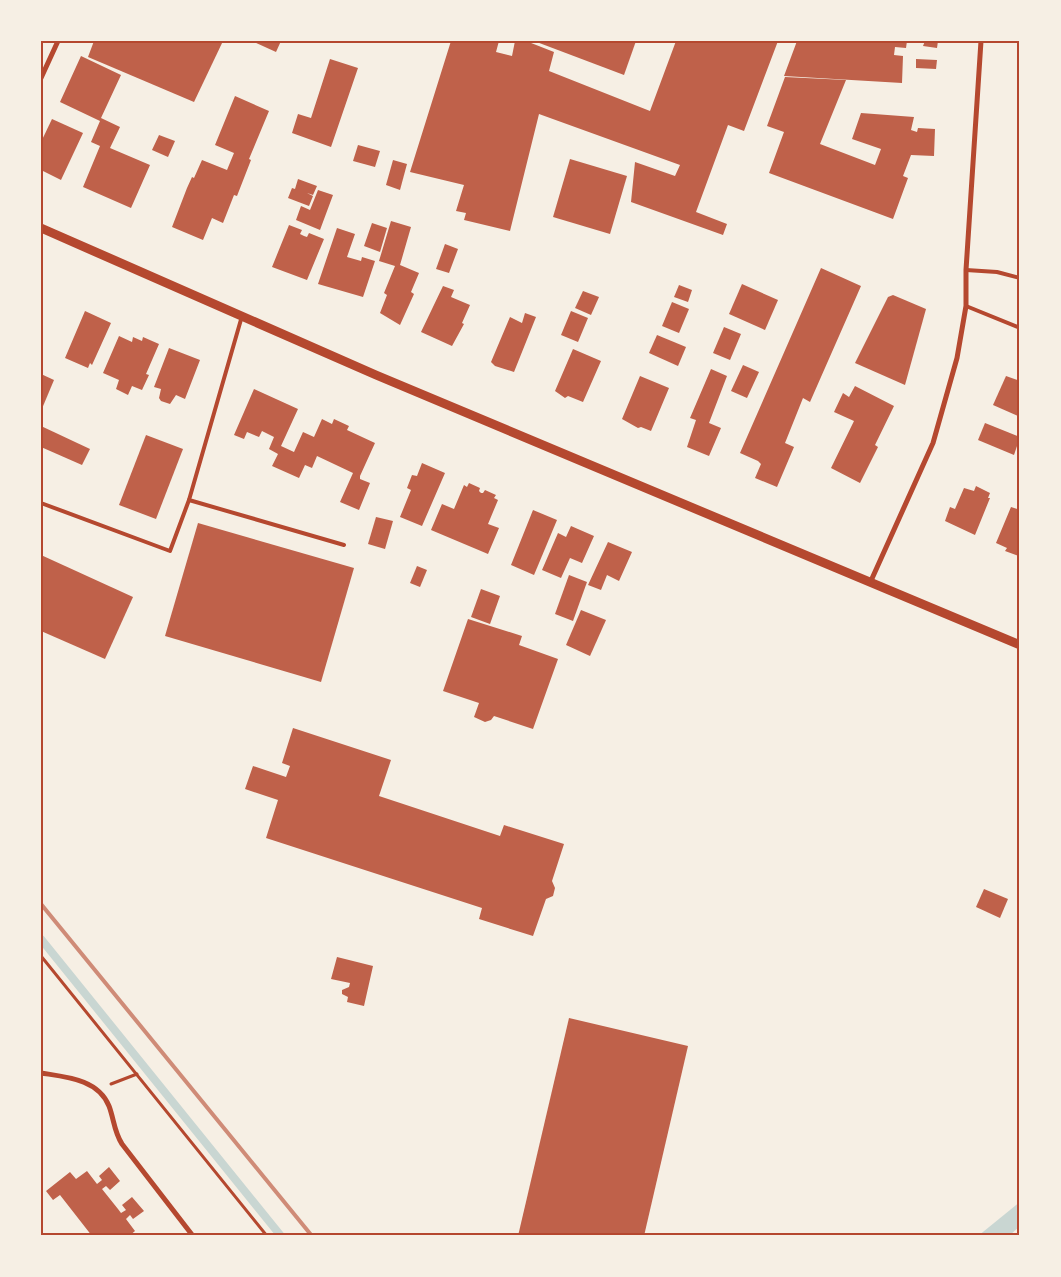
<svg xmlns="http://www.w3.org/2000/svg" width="1061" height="1277" font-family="Mulish,sans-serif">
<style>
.water{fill:#c9d6d2}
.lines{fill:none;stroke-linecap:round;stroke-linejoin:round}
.stream{stroke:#c9d6d2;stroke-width:8}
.building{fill:#bf614a}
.path{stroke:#b5482f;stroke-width:3}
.service{stroke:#b5482f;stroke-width:4}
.minor{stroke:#b5482f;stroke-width:5}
.tertiary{stroke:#b5482f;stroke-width:9}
.rail{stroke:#cf8b77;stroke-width:4}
.neatline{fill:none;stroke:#b5482f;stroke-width:2}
</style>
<rect width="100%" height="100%" fill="#f6efe4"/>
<path class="water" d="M1020 1202V1226L1009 1236H978Z"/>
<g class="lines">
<path class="stream" d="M41 939 281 1236"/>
</g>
<g class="building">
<path d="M94 41H223L194 102 88 57Z"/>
<path d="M252 41H281L276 52Z"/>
<path d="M451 41H499L496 52 512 56 515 41H526L554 52 549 71 650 111 676 41H778L744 131 728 125 696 212 727 224 723 235 631 202 635 162 675 176 680 165 539 114 510 231 464 220 466 213 456 211 464 185 410 172Z"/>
<path d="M534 41H636L624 75Z"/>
<path d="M797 41H907L906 48 895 47 894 55 903 56 902 83 784 76Z"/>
<path d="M925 41H938L937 48 923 46Z"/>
<path d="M81 56 121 75 101 118 120 127 110 148 150 165 131 208 83 187 100 146 91 142 100 121 60 102Z"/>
<path d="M330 59 358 68 331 147 292 133 298 114 311 118Z"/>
<path d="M916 59 937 60 936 69 916 68Z"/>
<path d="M785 77 846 80 820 144 875 165 881 149 852 139 861 113 914 117 911 130 917 132 918 128 935 129 934 156 911 155 903 176 908 178 893 219 769 173 784 132 767 126Z"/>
<path d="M235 96 269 111 249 159 251 160 237 196 234 195 223 223 212 218 203 240 172 227 187 188 192 177 194 178 202 160 227 170 234 153 215 145Z"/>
<path d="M52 119 83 133 61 180 41 170V142Z"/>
<path d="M159 135 175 141 168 157 152 150Z"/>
<path d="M358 145 380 151 375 167 353 161Z"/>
<path d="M570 159 627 176 610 234 553 217Z"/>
<path d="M393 160 407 164 400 190 386 185Z"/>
<path d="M298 179 317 186 313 195 307 193 313 196 309 206 288 198 292 188 295 189Z"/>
<path d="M318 190 333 195 320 230 296 220 301 206 310 210Z"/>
<path d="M391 221 411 227 400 265 419 273 411 292 414 294 400 325 380 313 387 295 384 293 395 266 379 261Z"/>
<path d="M372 223 387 228 380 252 364 246Z"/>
<path d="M289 225 302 230 300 234 304 236 307 237 309 233 324 239 307 280 272 267Z"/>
<path d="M337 228 355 234 347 257 361 261 362 257 375 261 363 297 318 284Z"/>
<path d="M445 244 458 249 449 273 436 269Z"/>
<path d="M821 268 861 286 810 402 803 398 785 443 794 447 777 487 755 478 761 464 758 461 740 453Z"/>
<path d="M742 284 778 300 765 330 729 314Z"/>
<path d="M679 285 692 290 688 302 674 297Z"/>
<path d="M443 286 454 290 451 297 470 305 462 323 464 324 452 346 421 332Z"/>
<path d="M583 291 599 297 591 315 575 308Z"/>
<path d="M893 295 926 309 905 385 855 363 888 297Z"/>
<path d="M672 302 689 309 679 333 662 326Z"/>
<path d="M85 311 111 323 92 365 90 363 88 368 65 358Z"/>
<path d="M571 311 588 318 578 342 561 335Z"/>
<path d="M525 313 536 317 514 372 495 366 491 362 510 317 522 323Z"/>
<path d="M724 327 741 334 730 360 713 353Z"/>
<path d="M657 335 686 347 678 366 649 353Z"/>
<path d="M119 336 132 342 133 337 142 341 143 337 159 344 146 374 149 375 142 390 132 386 128 395 116 389 119 380 103 373Z"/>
<path d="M169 348 200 360 185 399 176 395 170 404 161 401 159 398 161 389 154 387Z"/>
<path d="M573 349 601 361 583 402 568 396 565 398 555 391Z"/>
<path d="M743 365 759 372 747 398 731 391Z"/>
<path d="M711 369 727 376 709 423 721 428 709 456 687 447 696 420 690 418Z"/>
<path d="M41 374 54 380 41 411Z"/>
<path d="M640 376 669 388 651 431 641 427 638 428 622 419Z"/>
<path d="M1006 376 1020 381V417L993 405Z"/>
<path d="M855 386 894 406 875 445 878 447 860 483 831 468 854 421 834 412 843 393 849 397Z"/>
<path d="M254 389 298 409 281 446 294 452 303 432 314 437 322 419 332 424 334 419 349 426 347 430 375 443 360 476V479L370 483 359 510 340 502 353 473 317 456 312 468 305 465 299 478 272 466 278 454 269 449 274 437 262 431 259 437 247 432 244 439 234 435Z"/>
<path d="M985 423 1020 437 1014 455 978 440Z"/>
<path d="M41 426 90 449 82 465 41 447Z"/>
<path d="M146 435 183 449 156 519 119 505Z"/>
<path d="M422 463 445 473 422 526 400 517 411 490 407 488 412 475 417 476Z"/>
<path d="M469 483 480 488 479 491 481 493H483L485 490 496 495 494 498 498 500 488 524 499 528 488 554 431 530 442 504 454 509 464 485 467 487Z"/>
<path d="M976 486 990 493 988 498H990L975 535 945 521 950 507 955 509 964 488 974 491Z"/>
<path d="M1011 507 1020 510 1019 556 1005 551 1007 548 996 543Z"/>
<path d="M533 510 557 520 534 575 511 565Z"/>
<path d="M376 517 393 521 385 549 368 544Z"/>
<path d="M198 523 354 568 321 682 165 636Z"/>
<path d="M571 526 594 536 582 563 570 558 561 578 542 570 558 533 566 537Z"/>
<path d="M608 542 632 552 619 581 607 575 601 590 588 585Z"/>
<path d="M41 555 133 597 105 659 41 631Z"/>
<path d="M417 566 427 570 420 587 410 583Z"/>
<path d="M569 575 587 582 573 621 555 614Z"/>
<path d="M481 589 500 596 490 624 471 617Z"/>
<path d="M581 610 606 620 590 656 566 645Z"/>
<path d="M468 619 522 636 519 645 558 659 533 729 494 716 491 720 485 722 474 717 479 703 443 691Z"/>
<path d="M293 728 391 760 379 796 500 836 504 825 564 844 552 881 555 888 553 896 546 899 533 936 479 919 482 908 266 838 278 800 245 789 253 766 286 777 290 766 282 763Z"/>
<path d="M984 889 1008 899 1000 918 976 907Z"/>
<path d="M337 957 373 966 364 1006 347 1002 348 997 342 994V990L349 987 350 983 331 979Z"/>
<path d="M569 1018 688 1046 644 1236H518Z"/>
<path d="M109 1167 120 1181 110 1190 106 1186 102 1189 118 1209 121 1213 126 1210 122 1205 132 1197 144 1211 133 1219 130 1215 126 1219 135 1231 129 1236H92L60 1195 53 1200 46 1191 70 1172 76 1179 87 1171 97 1184 102 1180 99 1176Z"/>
</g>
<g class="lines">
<g class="path">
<path d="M41 956 267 1236"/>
<path d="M111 1084 137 1074"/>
</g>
<g class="service">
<path d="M966 270 997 272 1020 278"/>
<path d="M966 306 1020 328"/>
<path d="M242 316 189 500 344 545"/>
<path d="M41 503 170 551 189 500"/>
</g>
<g class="minor">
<path d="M41 78 58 41"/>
<path d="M870 583 933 443 957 358 966 306V270L981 41"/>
<path d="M41 1073C66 1077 98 1079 109 1106 114 1119 114 1132 122 1144L193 1236"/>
</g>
<path class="tertiary" d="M41 228 376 375 1020 645"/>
<path class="rail" d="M41 904 312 1236"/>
</g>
<rect width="1061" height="1277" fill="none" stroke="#f6efe4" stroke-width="85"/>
<rect x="42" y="42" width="976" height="1192" class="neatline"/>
</svg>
